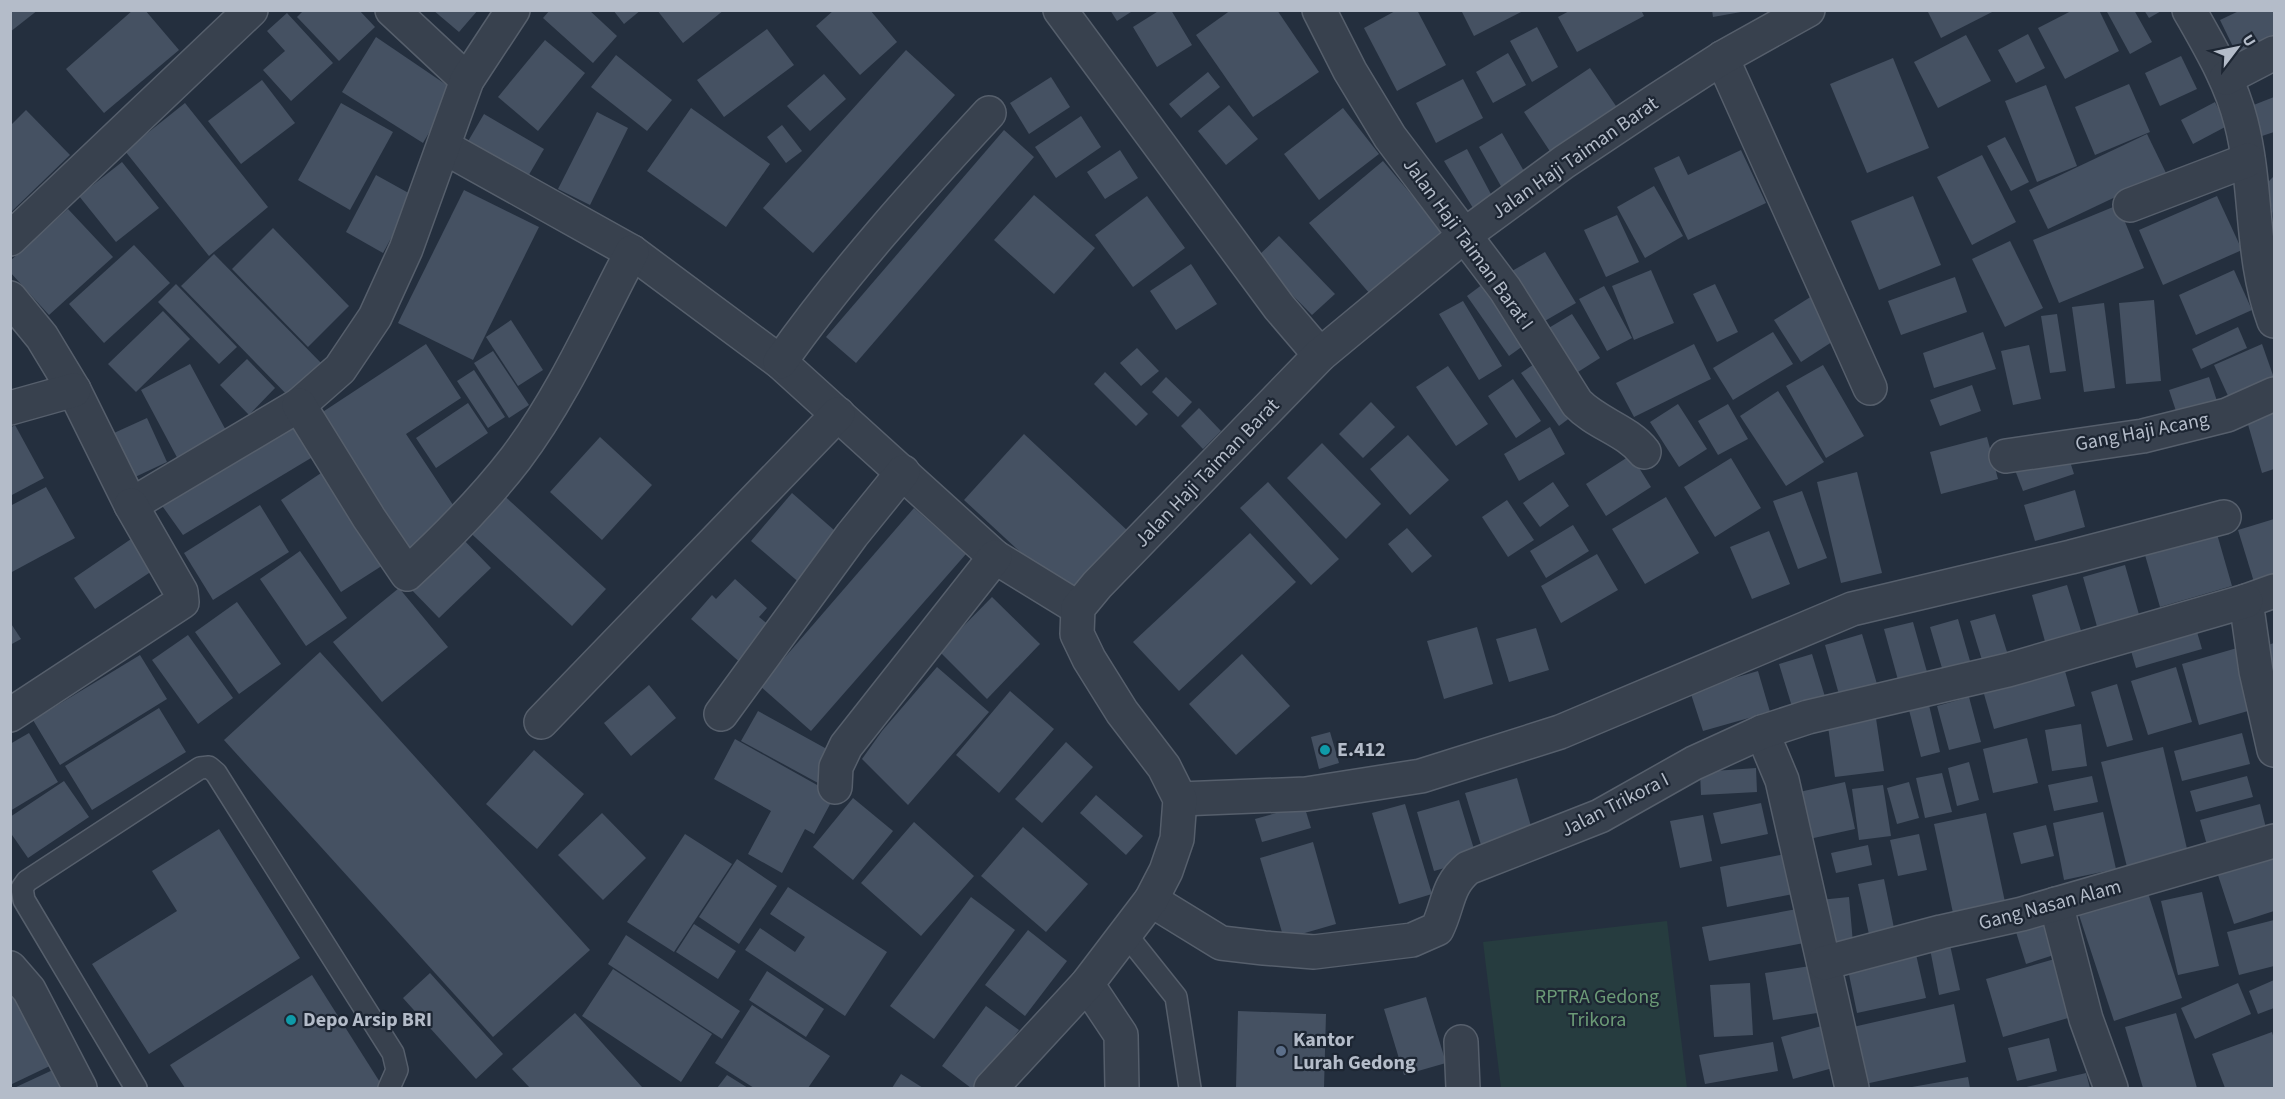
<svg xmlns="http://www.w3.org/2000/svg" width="2285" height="1099" font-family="'Source Sans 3',sans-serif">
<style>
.green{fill:#263c3f}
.building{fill:#455162}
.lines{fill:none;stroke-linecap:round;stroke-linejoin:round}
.service-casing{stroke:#565f6c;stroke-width:24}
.minor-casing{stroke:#565f6c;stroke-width:36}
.service{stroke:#38414e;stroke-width:21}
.minor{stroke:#38414e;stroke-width:33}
.culture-dot{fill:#0f9aa8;stroke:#1d2633;stroke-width:2}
.service-dot{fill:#5c6f8a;stroke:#1d2633;stroke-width:2}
.labels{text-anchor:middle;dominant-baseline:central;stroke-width:4.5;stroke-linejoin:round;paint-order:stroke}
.street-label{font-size:20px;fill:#b4bcc9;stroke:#1d2633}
.poi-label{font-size:20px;font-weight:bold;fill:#b4bcc9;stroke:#1d2633;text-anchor:start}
.park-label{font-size:20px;fill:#6b9a76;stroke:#1d2633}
</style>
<rect width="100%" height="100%" fill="#242f3e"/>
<path class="green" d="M1667 921 1687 1088H1501L1483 942Z"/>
<g class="building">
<path d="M10 10H38L10 32Z"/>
<path d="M133 10H145L179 50 104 113 66 69Z"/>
<path d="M304 10H359L375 27 339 61 297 17Z"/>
<path d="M433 10H478L459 32Z"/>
<path d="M550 10H589L617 36 593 63 543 18Z"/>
<path d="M613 10H641L624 24Z"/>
<path d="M657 10H724L683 43Z"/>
<path d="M834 10H870L897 42 860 75 816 26Z"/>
<path d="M1110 10H1134L1117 21Z"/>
<path d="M1160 10H1171L1192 45 1157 67 1133 27Z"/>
<path d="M1231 10H1277L1319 72 1253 117 1196 35Z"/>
<path d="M1397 10H1417L1446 65 1397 91 1364 28Z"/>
<path d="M1461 10H1525L1474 36Z"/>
<path d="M1571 10H1641L1644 16 1577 52 1558 17Z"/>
<path d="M1712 10H1741V12L1713 17Z"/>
<path d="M1927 10H1996L1941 38Z"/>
<path d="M2073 10H2099L2119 51 2065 79 2038 28Z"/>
<path d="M2106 10H2134L2152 42 2130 54Z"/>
<path d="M2144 10H2163L2149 18Z"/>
<path d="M2241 10H2274V49L2242 65 2220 20Z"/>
<path d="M287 13 333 63 291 101 263 70 285 51 267 31Z"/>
<path d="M1537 27 1558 67 1532 82 1510 41Z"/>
<path d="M767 29 794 65 724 117 697 80Z"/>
<path d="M2028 34 2045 68 2016 83 1998 50Z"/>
<path d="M1966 35 1991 81 1938 108 1914 62Z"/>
<path d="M376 37 454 90 423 143 342 92Z"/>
<path d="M545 40 585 73 538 131 498 97Z"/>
<path d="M906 50 955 95 813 253 763 208Z"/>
<path d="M1508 53 1526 85 1493 103 1476 72Z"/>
<path d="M616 55 672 100 647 131 591 87Z"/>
<path d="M2181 56 2197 89 2160 106 2145 73Z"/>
<path d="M1893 58 1929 148 1867 173 1830 84Z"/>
<path d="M1590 68 1616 106 1553 156 1524 112Z"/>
<path d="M1208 72 1220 87 1181 118 1169 104Z"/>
<path d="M824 74 846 99 810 131 787 106Z"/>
<path d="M1051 77 1070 107 1029 134 1010 103Z"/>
<path d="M1463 79 1483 118 1436 143 1416 103Z"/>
<path d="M262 80 295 123 241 164 208 121Z"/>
<path d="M2129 84 2150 132 2095 155 2075 107Z"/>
<path d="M2046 85 2077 166 2037 182 2005 101Z"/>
<path d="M2274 97V132L2262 136 2251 106Z"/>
<path d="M2215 102 2227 126 2193 144 2181 120Z"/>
<path d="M185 103 268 207 209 256 125 151Z"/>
<path d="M341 103 393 132 350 210 298 180Z"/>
<path d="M1229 105 1258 139 1226 165 1198 131Z"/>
<path d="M691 108 770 164 726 227 647 171Z"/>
<path d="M1343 108 1379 154 1319 200 1284 154Z"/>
<path d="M26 110 70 155 10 213V126Z"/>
<path d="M597 112 628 128 590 205 558 189Z"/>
<path d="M484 114 544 149 527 178 467 143Z"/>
<path d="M1081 116 1101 147 1056 178 1035 147Z"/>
<path d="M782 125 802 151 786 163 767 137Z"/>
<path d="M1004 130 1034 157 856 363 826 337Z"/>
<path d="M1502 133 1525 173 1502 188 1479 147Z"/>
<path d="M2147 134 2166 173 2048 229 2029 190Z"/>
<path d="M2005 137 2029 182 2011 191 1987 146Z"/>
<path d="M1467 149 1493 198 1473 208 1444 161Z"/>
<path d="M1120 150 1138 178 1105 199 1087 172Z"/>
<path d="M1741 150 1766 203 1688 240 1654 168 1679 156 1688 175Z"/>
<path d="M1982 155 2016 222 1972 245 1937 177Z"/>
<path d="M1383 161 1442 231 1370 294 1309 223Z"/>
<path d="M122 162 159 208 116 242 79 196Z"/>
<path d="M376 175 414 196 383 253 346 232Z"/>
<path d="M2274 176V217H2273L2267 183Z"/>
<path d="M1654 186 1683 236 1645 258 1617 207Z"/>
<path d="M464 190 539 227 473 360 398 323Z"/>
<path d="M1034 195 1095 248 1054 294 994 240Z"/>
<path d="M1147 196 1185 248 1133 287 1095 235Z"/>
<path d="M1913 196 1941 265 1879 290 1851 221Z"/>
<path d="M2217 196 2242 250 2163 285 2139 230Z"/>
<path d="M2118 205 2144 268 2059 303 2033 240Z"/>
<path d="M68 209 113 257 49 315 10 272V261Z"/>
<path d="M1617 215 1639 262 1606 277 1584 230Z"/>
<path d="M273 228 349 306 308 347 232 269Z"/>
<path d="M1279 236 1335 294 1312 315 1256 258Z"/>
<path d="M2010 241 2043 308 2005 327 1972 259Z"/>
<path d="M134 245 170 283 104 343 69 304Z"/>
<path d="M1545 252 1576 303 1536 326 1505 275Z"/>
<path d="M214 254 327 369 294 402 181 286Z"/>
<path d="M1191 264 1217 304 1176 330 1150 291Z"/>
<path d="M1651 270 1674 323 1634 340 1612 286Z"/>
<path d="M2234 270 2252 310 2196 335 2179 295Z"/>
<path d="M1955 277 1967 312 1901 335 1888 301Z"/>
<path d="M1487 281 1530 341 1509 356 1467 296Z"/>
<path d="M176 284 237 347 219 364 158 302Z"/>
<path d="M1715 284 1738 332 1717 342 1693 294Z"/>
<path d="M1604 286 1632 338 1607 351 1579 299Z"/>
<path d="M1812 296 1838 338 1801 362 1774 320Z"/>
<path d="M2154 300 2161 381 2126 384 2119 303Z"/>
<path d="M1463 301 1502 366 1479 380 1439 314Z"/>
<path d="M2104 303 2115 388 2084 392 2072 307Z"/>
<path d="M163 311 190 339 136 392 108 364Z"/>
<path d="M1572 314 1600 358 1570 377 1542 332Z"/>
<path d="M2057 314 2066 371 2050 373 2041 316Z"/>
<path d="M511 320 543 370 518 386 486 337Z"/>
<path d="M2238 327 2247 348 2201 369 2192 349Z"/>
<path d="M1773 332 1793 364 1733 400 1713 368Z"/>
<path d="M1983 332 1996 369 1934 388 1923 353Z"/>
<path d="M426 344 461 398 406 434 461 517 403 556 312 419Z"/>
<path d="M1694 344 1711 379 1634 417 1616 383Z"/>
<path d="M2262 344 2274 378 2229 398 2214 365Z"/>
<path d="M2029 345 2041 399 2013 405 2001 351Z"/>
<path d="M1137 348 1159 371 1141 386 1120 363Z"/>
<path d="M493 351 529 405 509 418 474 363Z"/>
<path d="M247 359 275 388 249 415 220 385Z"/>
<path d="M1537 362 1575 414 1559 426 1521 373Z"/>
<path d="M190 364 229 436 180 463 141 390Z"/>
<path d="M1823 365 1864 436 1826 458 1786 386Z"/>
<path d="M1448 366 1488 424 1456 446 1416 387Z"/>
<path d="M474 370 505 417 488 428 457 381Z"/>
<path d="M1105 372 1148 414 1136 426 1094 384Z"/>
<path d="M1166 377 1192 402 1178 417 1152 392Z"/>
<path d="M2209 377 2221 413 2181 426 2169 390Z"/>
<path d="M1513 379 1541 421 1516 438 1488 396Z"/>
<path d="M1972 385 1981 411 1940 426 1930 400Z"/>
<path d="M1778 391 1824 462 1786 486 1740 416Z"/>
<path d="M1371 402 1395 427 1363 458 1339 434Z"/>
<path d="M468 403 488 433 436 468 416 438Z"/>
<path d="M1678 404 1707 449 1679 467 1650 422Z"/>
<path d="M1728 404 1748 439 1718 455 1698 421Z"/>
<path d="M1199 408 1221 431 1203 449 1181 426Z"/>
<path d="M2274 413V469L2262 473 2247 421Z"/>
<path d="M292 416 316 455 183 535 158 500Z"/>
<path d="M147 418 167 462 133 478 114 433Z"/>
<path d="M15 425 44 478 10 496V428Z"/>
<path d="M1550 427 1565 454 1519 481 1504 454Z"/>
<path d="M1024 434 1129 532 1069 597 964 500Z"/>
<path d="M1408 435 1449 480 1410 515 1370 469Z"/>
<path d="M600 437 652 485 602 540 550 492Z"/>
<path d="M1987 437 1998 479 1941 494 1930 452Z"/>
<path d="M1322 443 1381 504 1346 539 1287 478Z"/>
<path d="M2067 452 2074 474 2023 491 2015 470Z"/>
<path d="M1631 455 1651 487 1606 516 1586 484Z"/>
<path d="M1731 458 1761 508 1715 537 1684 487Z"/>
<path d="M330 467 391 560 341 592 281 500Z"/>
<path d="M1857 472 1882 573 1841 583 1817 482Z"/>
<path d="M1268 482 1339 559 1311 585 1240 508Z"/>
<path d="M1553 482 1569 506 1540 527 1523 503Z"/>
<path d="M46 487 75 538 10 573V506Z"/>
<path d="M498 490 606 589 572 626 464 527Z"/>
<path d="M2075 490 2085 527 2035 541 2024 505Z"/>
<path d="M1802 491 1827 558 1798 569 1773 501Z"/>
<path d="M792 493 843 538 802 585 751 541Z"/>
<path d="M1666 497 1699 553 1645 584 1612 529Z"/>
<path d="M1507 500 1534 540 1508 557 1482 517Z"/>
<path d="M260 505 289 552 213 600 184 553Z"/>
<path d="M914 508 966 554 811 731 760 686Z"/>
<path d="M2274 519V576L2254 582 2238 530Z"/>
<path d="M1573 525 1589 551 1546 578 1530 551Z"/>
<path d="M1407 528 1432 556 1412 573 1388 544Z"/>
<path d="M1769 531 1790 584 1752 599 1730 547Z"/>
<path d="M1250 533 1296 582 1179 691 1133 642Z"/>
<path d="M458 534 491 568 439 618 406 584Z"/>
<path d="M2217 534 2232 586 2160 607 2145 555Z"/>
<path d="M134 537 155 569 95 609 74 578Z"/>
<path d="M300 551 347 618 306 646 260 579Z"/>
<path d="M1597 554 1618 590 1561 623 1541 586Z"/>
<path d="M2125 565 2140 618 2098 630 2083 577Z"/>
<path d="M735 579 767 608 759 617 774 629 743 665 691 619 712 595 716 599Z"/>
<path d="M2067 585 2082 634 2046 645 2032 595Z"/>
<path d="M399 588 448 647 382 702 333 642Z"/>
<path d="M992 597 1040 644 987 699 939 651Z"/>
<path d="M237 602 281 664 239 694 195 632Z"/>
<path d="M1995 614 2007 652 1982 660 1970 621Z"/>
<path d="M1958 619 1972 668 1944 675 1930 627Z"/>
<path d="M10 622 21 639 10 645Z"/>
<path d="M1913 622 1927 672 1898 680 1884 629Z"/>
<path d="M2195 625 2202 649 2136 668 2129 644Z"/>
<path d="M1477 627 1493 684 1444 699 1427 641Z"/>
<path d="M1536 628 1549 670 1509 682 1496 639Z"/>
<path d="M1862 634 1880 694 1842 705 1825 645Z"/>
<path d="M188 635 233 698 198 724 152 660Z"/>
<path d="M2274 643V687L2262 647Z"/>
<path d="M2237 648 2255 709 2199 725 2182 664Z"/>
<path d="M320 652 590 950 493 1037 224 740Z"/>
<path d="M1242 654 1290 706 1236 755 1189 704Z"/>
<path d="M1812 654 1826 700 1793 710 1779 664Z"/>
<path d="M140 655 167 699 60 765 33 720Z"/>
<path d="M2063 664 2075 706 1994 729 1982 687Z"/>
<path d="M937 667 989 712 908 805 862 759 882 731Z"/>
<path d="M2176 667 2192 722 2148 735 2131 681Z"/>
<path d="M1758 671 1770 712 1703 731 1690 691Z"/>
<path d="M2117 684 2133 740 2107 747 2091 692Z"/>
<path d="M649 685 676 718 631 756 604 723Z"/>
<path d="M1010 691 1054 729 999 793 956 755Z"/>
<path d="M1969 697 1981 742 1949 750 1937 706Z"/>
<path d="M1929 705 1940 752 1921 757 1909 710Z"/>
<path d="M159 708 186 752 92 810 65 766Z"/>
<path d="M758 711 834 753 818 783 741 741Z"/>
<path d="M1875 712 1884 771 1835 777 1827 719Z"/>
<path d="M2081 724 2087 766 2052 771 2045 730Z"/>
<path d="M1330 732 1339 763 1319 769 1311 737Z"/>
<path d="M29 733 58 782 10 811V744Z"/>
<path d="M2242 733 2250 764 2182 781 2174 751Z"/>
<path d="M2027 738 2038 783 1993 793 1983 749Z"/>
<path d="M735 739 835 795 814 834 805 829 782 873 748 854 771 811 714 779Z"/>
<path d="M1066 742 1093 767 1042 823 1015 799Z"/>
<path d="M2163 747 2188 853 2127 867 2101 762Z"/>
<path d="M534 750 584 794 537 849 486 804Z"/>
<path d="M1969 762 1979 800 1957 806 1948 768Z"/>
<path d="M1756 768 1757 792 1701 795 1700 772Z"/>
<path d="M1942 773 1952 812 1925 818 1916 778Z"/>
<path d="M2092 776 2098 802 2054 811 2048 785Z"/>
<path d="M2247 776 2253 797 2196 812 2190 791Z"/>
<path d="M1517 778 1533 833 1482 848 1465 793Z"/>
<path d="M64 781 89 817 28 858 10 832V817Z"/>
<path d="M1845 782 1855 829 1800 841 1790 794Z"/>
<path d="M1909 782 1919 818 1897 824 1887 788Z"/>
<path d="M1883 785 1891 836 1859 840 1852 789Z"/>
<path d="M1096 795 1143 836 1126 855 1080 813Z"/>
<path d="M853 798 893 831 853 880 813 847Z"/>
<path d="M1459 800 1477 859 1434 871 1417 812Z"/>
<path d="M1761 803 1768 834 1721 844 1713 813Z"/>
<path d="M1405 804 1432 894 1399 904 1372 813Z"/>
<path d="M2260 804 2269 840 2210 856 2200 820Z"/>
<path d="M1304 805 1311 828 1262 842 1255 819Z"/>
<path d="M2103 812 2116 869 2064 880 2053 823Z"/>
<path d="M602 813 646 858 603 900 558 855Z"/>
<path d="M1986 813 2005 902 1953 913 1934 824Z"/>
<path d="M1703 815 1712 861 1680 868 1670 821Z"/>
<path d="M914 822 974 876 921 936 861 883Z"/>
<path d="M2046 825 2054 856 2021 864 2013 833Z"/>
<path d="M1023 827 1088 884 1046 932 981 876Z"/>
<path d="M219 829 300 958 149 1054 92 964 177 911 152 871Z"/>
<path d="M685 834 732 864 674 952 627 922Z"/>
<path d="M1919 834 1927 870 1898 876 1890 840Z"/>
<path d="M1313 842 1336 924 1284 939 1260 858Z"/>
<path d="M1868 845 1872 865 1836 873 1831 853Z"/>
<path d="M2274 847V911L2234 924 2215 866Z"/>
<path d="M1790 853 1798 893 1727 907 1720 867Z"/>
<path d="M737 859 777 886 739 944 699 917Z"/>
<path d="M1884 879 1895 933 1870 939 1858 884Z"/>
<path d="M788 887 887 952 845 1016 745 950 760 928 795 952 805 937 770 914Z"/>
<path d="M2202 892 2219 966 2178 975 2161 901Z"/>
<path d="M2148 893 2182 998 2114 1021 2079 915Z"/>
<path d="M971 897 1015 930 934 1039 890 1006Z"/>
<path d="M1849 897 1853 943 1824 945 1820 900Z"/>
<path d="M1802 908 1809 942 1709 961 1702 927Z"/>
<path d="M2274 920V966L2239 975 2227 932Z"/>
<path d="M2047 922 2057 954 2026 964 2016 932Z"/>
<path d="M694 924 736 951 718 979 676 952Z"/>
<path d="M1028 930 1067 961 1025 1016 985 985Z"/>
<path d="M626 935 740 1011 722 1039 608 964Z"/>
<path d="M1950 945 1960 990 1939 995 1930 949Z"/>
<path d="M1915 950 1926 998 1857 1013 1847 965Z"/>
<path d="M2058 958 2075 1016 2003 1037 1986 979Z"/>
<path d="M1810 966 1817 1013 1773 1020 1765 973Z"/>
<path d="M613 969 712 1034 681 1082 582 1016Z"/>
<path d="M767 971 824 1009 806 1037 749 1000Z"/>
<path d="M430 973 503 1054 476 1079 403 998Z"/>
<path d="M312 975 383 1087 185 1088 170 1065Z"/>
<path d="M2274 980V1008L2258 1014 2249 991Z"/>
<path d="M1750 983 1753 1035 1714 1037 1710 985Z"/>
<path d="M2238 983 2251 1014 2195 1039 2181 1008Z"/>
<path d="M10 988 56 1063 10 1085Z"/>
<path d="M1426 997 1446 1063 1404 1075 1384 1009Z"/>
<path d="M1954 1004 1966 1062 1865 1084 1853 1027Z"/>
<path d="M752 1005 830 1056 808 1088H754L715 1063Z"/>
<path d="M986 1006 1019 1030 976 1088H971L942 1066Z"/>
<path d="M1238 1011 1326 1014 1324 1088H1236Z"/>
<path d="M575 1013 642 1087 640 1088H530L512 1069Z"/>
<path d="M2176 1013 2197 1088H2143L2125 1027Z"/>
<path d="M1829 1024 1840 1066 1793 1079 1781 1037Z"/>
<path d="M2272 1032 2274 1039V1088H2225L2212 1054Z"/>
<path d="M2049 1038 2057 1071 2017 1081 2008 1048Z"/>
<path d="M1773 1042 1778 1071 1705 1084 1699 1055Z"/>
<path d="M57 1068 67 1088H14Z"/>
<path d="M2086 1073 2090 1088H2022Z"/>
<path d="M901 1074 923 1088H892Z"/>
<path d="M727 1075 748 1088H717Z"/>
<path d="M1968 1077 1970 1088H1912V1087Z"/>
</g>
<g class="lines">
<g class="service-casing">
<g id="service">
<path d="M1125 933 1176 997 1190 1088"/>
<path d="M136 1088 24 900 22 888 27 881 200 768 209 767 216 773 393 1053 397 1070 389 1088"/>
</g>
</g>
<g class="minor-casing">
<g id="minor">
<path d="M392 10 467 80"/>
<path d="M1060 10 1279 307 1320 355"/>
<path d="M1319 10 1350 71 1390 137 1505 289 1577 403C1597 424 1627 430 1644 452"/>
<path d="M2189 10C2210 47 2231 82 2241 122 2258 188 2250 256 2274 321"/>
<path d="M1722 58 1870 388"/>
<path d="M2226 78 2274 53"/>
<path d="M444 147 632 252 780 362 995 557 1078 608"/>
<path d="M2130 205 2248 160"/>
<path d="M10 239 251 10"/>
<path d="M10 298 42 337 74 390 131 505 299 405 340 369 375 317 406 249 467 80 513 10"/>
<path d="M780 362C843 273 915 193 989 113"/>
<path d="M299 405 369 518 407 574C446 538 483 501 516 458 563 396 596 320 632 252"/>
<path d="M10 408 74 390"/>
<path d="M2006 456 2143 436 2227 415 2274 394"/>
<path d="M2274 591 2246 601 2256 671 2274 750"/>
<path d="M721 714 852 535 903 472"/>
<path d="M10 715 182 602 181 592 131 505"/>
<path d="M541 722 838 414"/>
<path d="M1762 732 1782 780 1852 1088"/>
<path d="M835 787 836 767 846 746 995 557"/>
<path d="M1180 799 1306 794 1421 776 1560 732 1852 609 2071 557 2224 517"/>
<path d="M1151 900 1221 943 1264 948 1314 952 1412 940 1437 929C1449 905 1446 886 1468 868L1600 816 1694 763 1762 732 1808 717 2008 670 2246 601"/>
<path d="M2056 904 2086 1019 2111 1088"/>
<path d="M1824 963 1941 932 2022 914 2274 841"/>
<path d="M10 968 29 990 80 1088"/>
<path d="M1087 984 1121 1035 1122 1088"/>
<path d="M1461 1042 1463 1088"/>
<path d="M991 1088 1087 984 1151 900 1166 871 1177 839 1180 799 1164 767 1122 712 1089 659 1077 634 1078 608 1097 585 1320 355 1466 234 1564 162 1657 100 1722 58 1808 10"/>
</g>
</g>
<use href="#service" class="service"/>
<use href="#minor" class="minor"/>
</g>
<g class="culture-dot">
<circle cx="1325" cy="750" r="6"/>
<circle cx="291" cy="1020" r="6"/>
</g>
<circle class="service-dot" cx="1281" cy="1051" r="6"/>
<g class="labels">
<g class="street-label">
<text transform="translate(1575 158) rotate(-35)">Jalan Haji Taiman Barat</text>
<text transform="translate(1468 244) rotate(54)">Jalan Haji Taiman Barat I</text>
<text transform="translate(2142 432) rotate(-11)">Gang Haji Acang</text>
<text transform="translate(1207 473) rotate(-46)">Jalan Haji Taiman Barat</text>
<text transform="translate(1615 805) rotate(-27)">Jalan Trikora I</text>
<text transform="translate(2050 905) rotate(-15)">Gang Nasan Alam</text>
</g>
<g class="poi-label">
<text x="1337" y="750">E.412</text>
<text x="303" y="1020">Depo Arsip BRI</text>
<text x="1293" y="1040">Kantor<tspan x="1293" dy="23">Lurah Gedong</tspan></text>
</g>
<g class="park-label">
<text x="1597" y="997">RPTRA Gedong<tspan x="1597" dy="23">Trikora</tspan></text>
</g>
</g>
<rect width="2285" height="1099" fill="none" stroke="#b4bcc9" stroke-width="24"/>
<g transform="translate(2237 48) rotate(58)" stroke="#1d2633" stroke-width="4.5" paint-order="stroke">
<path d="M0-4.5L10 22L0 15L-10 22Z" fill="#b4bcc9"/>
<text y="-9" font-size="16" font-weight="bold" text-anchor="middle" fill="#b4bcc9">U</text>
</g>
</svg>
